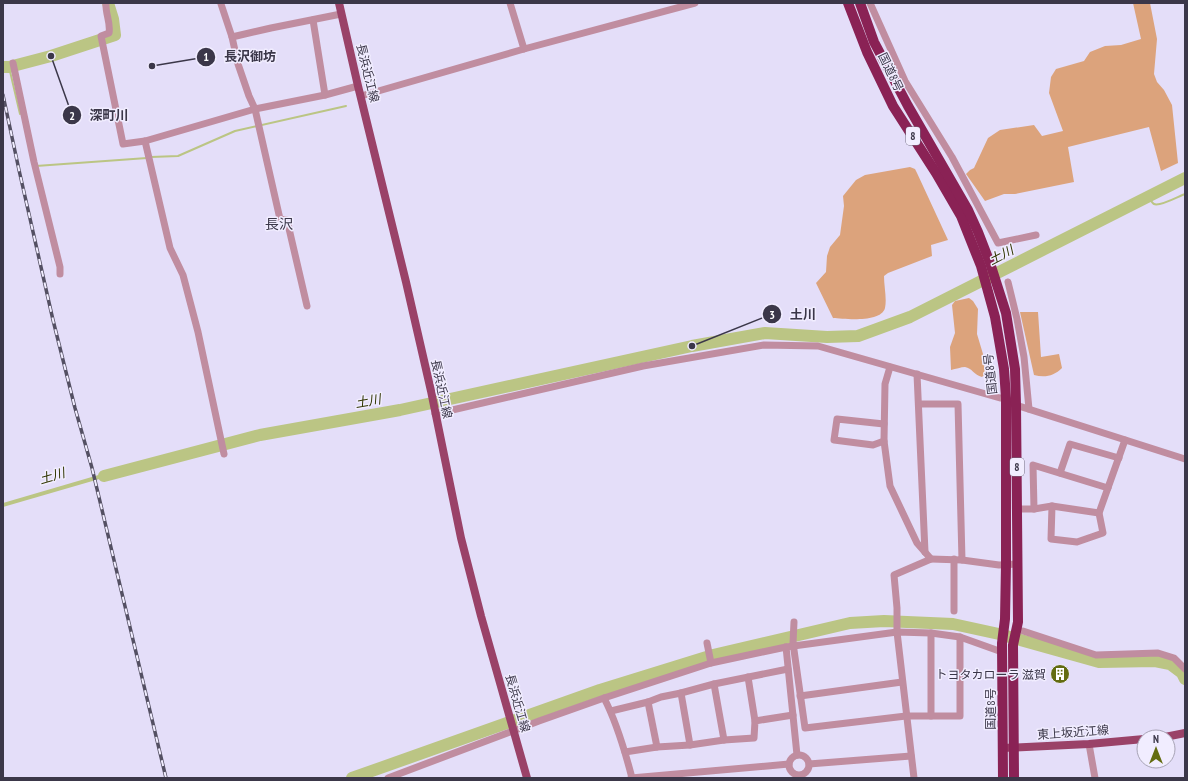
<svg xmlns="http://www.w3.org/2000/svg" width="1188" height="781" font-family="'PT Sans Narrow','Noto Sans JP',sans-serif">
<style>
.forest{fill:#dca37c}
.water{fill:#bbc584}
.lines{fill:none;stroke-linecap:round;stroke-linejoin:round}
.stream{stroke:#bbc584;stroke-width:2}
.river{stroke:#bbc584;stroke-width:12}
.minor{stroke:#c08da0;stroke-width:7}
.major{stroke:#9a4268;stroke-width:8}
.highway{stroke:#8a2255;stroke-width:10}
.rail-casing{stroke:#545063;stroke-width:3.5}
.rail{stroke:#f1edff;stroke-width:2;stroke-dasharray:6;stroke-linecap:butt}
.labels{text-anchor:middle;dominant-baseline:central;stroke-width:3;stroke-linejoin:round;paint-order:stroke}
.shield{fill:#f1edff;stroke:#726e80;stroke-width:1}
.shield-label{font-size:11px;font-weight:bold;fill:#3b3749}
.street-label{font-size:12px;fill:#3b3749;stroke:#f1edff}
.poi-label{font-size:12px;fill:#3b3749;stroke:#f1edff;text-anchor:end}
.water-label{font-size:13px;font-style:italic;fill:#2f3400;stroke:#f1edff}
.quarter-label{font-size:14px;fill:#3b3749;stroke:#f1edff}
.leader{fill:none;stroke:#3b3749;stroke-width:1.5}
.callout-dot{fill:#3b3749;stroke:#f1edff;stroke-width:1.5}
.mark-label{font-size:12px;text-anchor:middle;font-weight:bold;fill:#fff}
.callout-label{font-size:13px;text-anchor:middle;font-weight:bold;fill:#3b3749;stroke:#f1edff;stroke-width:3;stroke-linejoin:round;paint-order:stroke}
</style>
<rect width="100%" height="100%" fill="#e4def9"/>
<g class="forest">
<path d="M1133 3H1150L1157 39 1154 74 1157 82 1164 90 1172 105 1178 163 1161 171 1149 127 1068 147 1074 182 1015 194H1004L985 201 966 174 970 170 974 168 988 138 1000 130 1034 125 1042 136 1063 131 1049 93 1051 77 1056 69 1084 61 1090 52 1105 46 1121 45 1141 39Z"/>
<path d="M910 167 915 169 917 173 948 240 931 245 932 256 888 273 884 276C884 286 887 299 885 308 881 323 845 319 833 318L816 283 826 272 827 256 830 247 840 235 844 206 843 196 856 180 865 175Z"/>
<path d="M969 298 973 301 978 309 977 334 983 354 985 374 982 377C974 375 972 368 965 367 961 367 956 369 951 370L950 347 955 333 952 305 955 301Z"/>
<path d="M1020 312H1038L1041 357 1059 354 1062 368C1054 376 1045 378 1034 375Z"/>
</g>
<path class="water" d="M119 469 120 473 3 507V503Z"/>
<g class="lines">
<g class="stream">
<path d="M9 67 20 114"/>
<path d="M151 157 178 156 235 131 346 106"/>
<path d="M36 166 147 158"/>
<path d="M1148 196C1150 199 1152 203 1154 204 1160 207 1179 196 1185 194"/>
</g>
<g class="river">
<path d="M3 67H9L51 56 115 35 113 19 108 3"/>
<path d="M104 476 260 435 400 410 692 346 765 333 827 337 858 336 910 317 1185 178"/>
<path d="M352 778 600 690 713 655 850 623 884 621 953 624 999 634 1099 662 1155 661 1170 664 1182 673 1185 679"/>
</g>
<g class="minor">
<path d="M106 3C105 13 111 23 109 33L101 36 123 144 145 141 255 109 325 95 358 86"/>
<path d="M510 3 524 49"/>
<path d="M870 3 905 81 952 157 998 243 1036 235"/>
<path d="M221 4 232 37 238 64 249 96 255 109 280 219 287 220 307 306"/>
<path d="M313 20 325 95"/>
<path d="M232 37 271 28 341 14"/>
<path d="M13 63 34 162 60 267V274"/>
<path d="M361 96 524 49 695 3"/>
<path d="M145 141 170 248 183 275 198 332 224 454"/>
<path d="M1008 282 1017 319 1024 357 1029 409"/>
<path d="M890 367 885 384 884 441 890 486 917 543 931 559 894 575 897 608V632L914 778"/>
<path d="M917 374 925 552"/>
<path d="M919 404H958L962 560 931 559"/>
<path d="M1016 405 1185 459"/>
<path d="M435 414 643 366 764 345 818 346 1000 398H1006"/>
<path d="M884 441 873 445 834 440 837 419 884 424"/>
<path d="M1060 473 1070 444 1119 458"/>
<path d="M1052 506 1051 539 1077 542 1103 533 1099 513 1125 440"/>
<path d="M1018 509H1034L1052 506 1099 513"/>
<path d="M1034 509 1033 465 1108 488"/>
<path d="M962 560 999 565 1018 564"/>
<path d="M954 611V559"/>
<path d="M794 622 793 643 805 728 906 716H960V637"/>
<path d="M1023 631 1096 655 1158 653 1174 658 1185 669"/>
<path d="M931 633V716"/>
<path d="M707 643 711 663"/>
<path d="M786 647 797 755"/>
<path d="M748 677 755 721"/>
<path d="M714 684 788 669"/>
<path d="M800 696 902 682"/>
<path d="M604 698C617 723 625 751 632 778"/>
<path d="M648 702 657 747"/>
<path d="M611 711 648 702 661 697 681 693"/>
<path d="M1089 744 1095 778"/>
<path d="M690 745 681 693 714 684 724 740"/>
<path d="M625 752 657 747 690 745 724 740 754 738 755 721 793 715"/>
<circle cx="799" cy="765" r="10"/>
<path d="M809 764 911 756"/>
<path d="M388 778 539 721 604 698 711 663 786 647 897 632 931 633 960 637 1002 652"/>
<path d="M631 778 789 764"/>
</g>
<g class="major">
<path d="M339 3 358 86 406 282 431 391 461 538 481 616 527 778"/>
<path d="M1165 737 1185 733"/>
<path d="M1003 748 1089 744 1144 739"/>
</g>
<g class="highway">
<path d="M848 3 867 52 893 106 936 173 961 216 981 266 995 317 1004 369 1006 398V565L1005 619 1002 643 1003 778"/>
<path d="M860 3 874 42 908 106 968 210 978 232 990 263 1006 313 1015 369 1016 405 1018 622 1013 645 1014 778"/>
</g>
<g class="rail-casing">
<path id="rail" d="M3 95 19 170 53 320 75 408 92 468 166 778"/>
</g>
<use href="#rail" class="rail"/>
</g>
<defs>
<g id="building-disc" transform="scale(1)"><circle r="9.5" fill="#636c11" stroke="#f1edff"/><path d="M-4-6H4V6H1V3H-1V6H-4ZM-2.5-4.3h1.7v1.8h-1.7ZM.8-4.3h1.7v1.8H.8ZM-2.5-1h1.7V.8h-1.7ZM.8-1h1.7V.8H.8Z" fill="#fff"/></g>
</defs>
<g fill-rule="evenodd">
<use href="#building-disc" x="1060" y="674"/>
</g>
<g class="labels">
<g class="shield">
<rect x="906" y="127" width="14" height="18" rx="3"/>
<rect x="1010" y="458" width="14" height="18" rx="3"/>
</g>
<g class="shield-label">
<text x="913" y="136">8</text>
<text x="1017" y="467">8</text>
</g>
<g class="street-label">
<text transform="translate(891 72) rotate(64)">国道8号</text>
<text transform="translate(368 73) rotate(76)">長浜近江線</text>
<text transform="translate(990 374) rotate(-96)">国道8号</text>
<text transform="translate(442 389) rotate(78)">長浜近江線</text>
<text transform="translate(518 703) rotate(74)">長浜近江線</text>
<text transform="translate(990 709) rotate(-90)">国道8号</text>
<text transform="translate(1073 732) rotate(-4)">東上坂近江線</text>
</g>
<g class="poi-label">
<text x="1046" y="674">トヨタカローラ 滋賀</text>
</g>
<g class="water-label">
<text transform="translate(1001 255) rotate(-27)">土川</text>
<text transform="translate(368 401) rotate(-10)">土川</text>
<text transform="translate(52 476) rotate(-16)">土川</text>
</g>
<g class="quarter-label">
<text x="279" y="224">長沢</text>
</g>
</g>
<path class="leader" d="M152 66L206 57M51 56L72 115M692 346L772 314"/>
<g class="callout-dot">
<circle cx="152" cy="66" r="4"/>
<circle cx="51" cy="56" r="4"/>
<circle cx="692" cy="346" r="4"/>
<circle cx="206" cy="57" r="10"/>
<circle cx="72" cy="115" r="10"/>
<circle cx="772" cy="314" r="10"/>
</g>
<g class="mark-label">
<text x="206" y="61">1</text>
<text x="72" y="120">2</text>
<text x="772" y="319">3</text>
</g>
<g class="callout-label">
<text x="250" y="61">長沢御坊</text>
<text x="109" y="120">深町川</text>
<text x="803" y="319">土川</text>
</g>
<rect width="1188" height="781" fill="none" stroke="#3b3749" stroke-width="8"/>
<g transform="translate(1156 749)"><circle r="19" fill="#f1edff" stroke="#a8a4b6"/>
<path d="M0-3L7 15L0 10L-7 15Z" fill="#636c11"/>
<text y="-6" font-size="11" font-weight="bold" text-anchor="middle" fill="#3b3749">N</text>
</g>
</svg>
